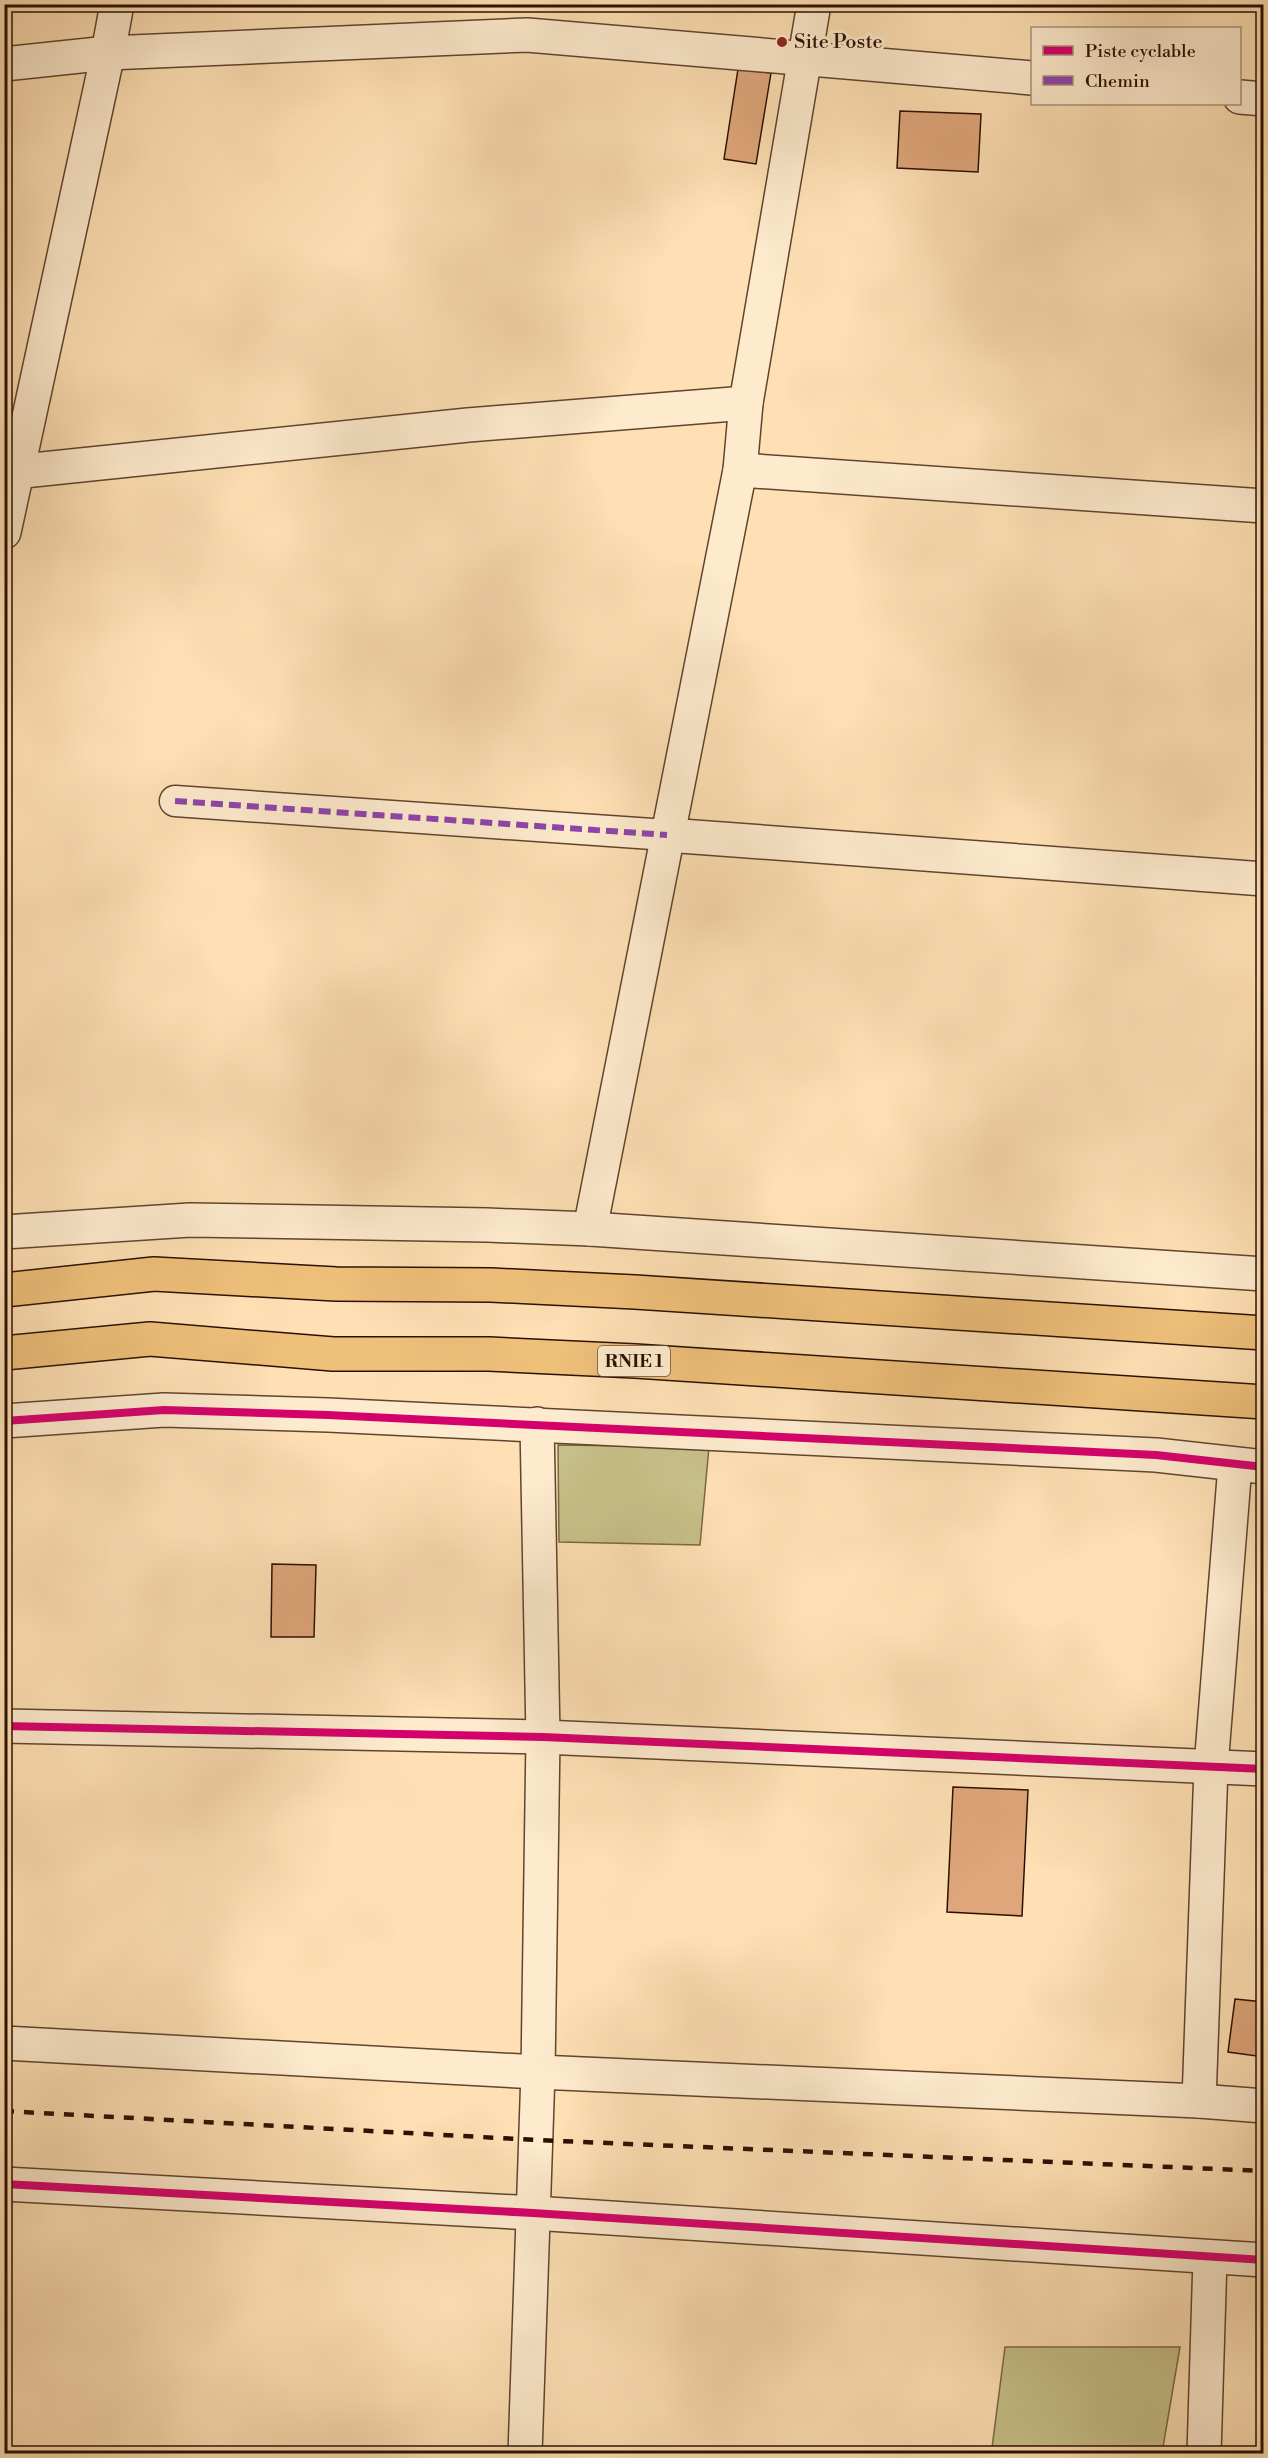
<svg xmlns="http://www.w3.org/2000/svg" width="1268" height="2458" font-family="'Libre Bodoni',serif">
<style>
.green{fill:#c7c088;stroke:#796845;stroke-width:1.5}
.building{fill:#dfa67b;stroke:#2b1002;stroke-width:1.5}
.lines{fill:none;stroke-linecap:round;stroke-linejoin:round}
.pedestrian-casing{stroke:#60442e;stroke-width:33}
.minor-casing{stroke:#60442e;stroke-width:36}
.trunk-casing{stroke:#2b1002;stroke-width:36}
.pedestrian{stroke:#feebce;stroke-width:30}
.minor{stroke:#feebce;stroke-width:33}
.trunk{stroke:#efc07a;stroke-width:33}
.rail{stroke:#2b1002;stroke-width:4.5;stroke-dasharray:10 10;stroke-linecap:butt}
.quiet{stroke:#8e44ad;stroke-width:6;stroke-dasharray:12 6;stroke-linecap:butt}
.cycleway-casing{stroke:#feebce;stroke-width:11}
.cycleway{stroke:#d6006c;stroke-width:8}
.poi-dot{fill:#8f2418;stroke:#feebce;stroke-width:2}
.labels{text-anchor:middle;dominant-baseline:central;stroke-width:6;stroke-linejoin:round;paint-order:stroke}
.shield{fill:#feebce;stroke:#6a523f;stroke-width:1.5}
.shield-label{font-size:18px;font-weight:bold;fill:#2b1002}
.poi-label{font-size:20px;fill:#2b1002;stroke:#feebce;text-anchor:start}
</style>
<rect width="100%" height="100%" fill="#fee0b4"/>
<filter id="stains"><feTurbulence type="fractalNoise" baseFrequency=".00333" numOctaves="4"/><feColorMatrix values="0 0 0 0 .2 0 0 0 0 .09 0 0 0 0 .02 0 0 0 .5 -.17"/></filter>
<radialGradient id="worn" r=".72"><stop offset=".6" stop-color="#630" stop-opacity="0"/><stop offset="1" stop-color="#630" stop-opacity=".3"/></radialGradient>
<g class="green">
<path d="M558 1445 709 1447 700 1545 559 1542Z"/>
<path d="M1005 2347H1180L1162 2453 1024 2454 992 2448Z"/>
</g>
<g class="building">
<path d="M738 69 771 73 756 164 724 159Z"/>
<path d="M900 111 981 114 978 172 897 168Z"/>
<path d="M272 1564 316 1565 314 1637H271Z"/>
<path d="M953 1787 1028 1790 1022 1916 947 1912Z"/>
<path d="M1235 1999 1264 2002V2057L1228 2052Z"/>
</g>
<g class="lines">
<g class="pedestrian-casing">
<path id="pedestrian" d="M175 801 667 835"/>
</g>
<g class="minor-casing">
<g id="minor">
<path d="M4 64 108 53 527 35 1032 78"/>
<path d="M1240 97 1264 99"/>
<path d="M740 470 1264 506"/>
<path d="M4 473 468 425 746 403"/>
<path d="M4 532 108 53 117 4"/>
<path d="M667 835 1264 879"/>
<path d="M590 1229 740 470 746 403 814 4"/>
<path d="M4 1232 190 1220 487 1225 590 1229 1264 1274"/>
<path d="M4 1421 164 1410 328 1415 1156 1455 1264 1467"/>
<path d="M4 1726 543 1737 1264 1769"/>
<path d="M4 2043 538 2072 1199 2101 1264 2106"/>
<path d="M1199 2101 1211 1767 1235 1465"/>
<path d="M4 2184 533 2213 1264 2260"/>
<path d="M525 2454 538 2072 543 1737 537 1424"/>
<path d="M1204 2454 1210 2258"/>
</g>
</g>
<g class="trunk-casing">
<g id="trunk">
<path d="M4 1290 154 1274 336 1284 491 1285 635 1292 1264 1333"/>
<path d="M4 1353 150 1339 333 1354H489L635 1361 1264 1402"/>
</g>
</g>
<use href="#pedestrian" class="pedestrian"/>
<use href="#minor" class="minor"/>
<use href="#trunk" class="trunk"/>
<path class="rail" d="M4 2111 536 2140 1264 2171"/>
<path class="quiet" d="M175 801 667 835"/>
<g class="cycleway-casing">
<g id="cycleway">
<path d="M4 1421 164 1410 328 1415 1156 1455 1264 1467"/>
<path d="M4 1726 543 1737 1264 1769"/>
<path d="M4 2184 533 2213 1264 2260"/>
</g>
</g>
<use href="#cycleway" class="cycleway"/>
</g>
<circle class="poi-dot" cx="782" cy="42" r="6"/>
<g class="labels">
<rect class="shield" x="598" y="1346" width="72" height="30" rx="4.5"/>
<g class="shield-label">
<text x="634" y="1361">RNIE 1</text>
</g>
<g class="poi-label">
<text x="794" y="42">Site Poste</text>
</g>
</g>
<rect width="1268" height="2458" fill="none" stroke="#fee0b4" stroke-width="24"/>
<rect x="6" y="6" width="1256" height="2446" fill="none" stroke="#2b1002" stroke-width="3"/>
<rect x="12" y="12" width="1244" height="2434" fill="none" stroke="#2b1002" stroke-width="1.5"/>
<rect x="1031" y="27" width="210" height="78" fill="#feebce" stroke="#aa937c" stroke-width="1.5"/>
<rect x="1043" y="46" width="30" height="9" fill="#d6006c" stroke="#aa937c" stroke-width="1.5"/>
<text x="1085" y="57" font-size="18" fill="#2b1002">Piste cyclable</text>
<rect x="1043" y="76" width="30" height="9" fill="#8e44ad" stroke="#aa937c" stroke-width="1.5"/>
<text x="1085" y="87" font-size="18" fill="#2b1002">Chemin</text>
<rect width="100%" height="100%" filter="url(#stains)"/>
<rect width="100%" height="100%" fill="url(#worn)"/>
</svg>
